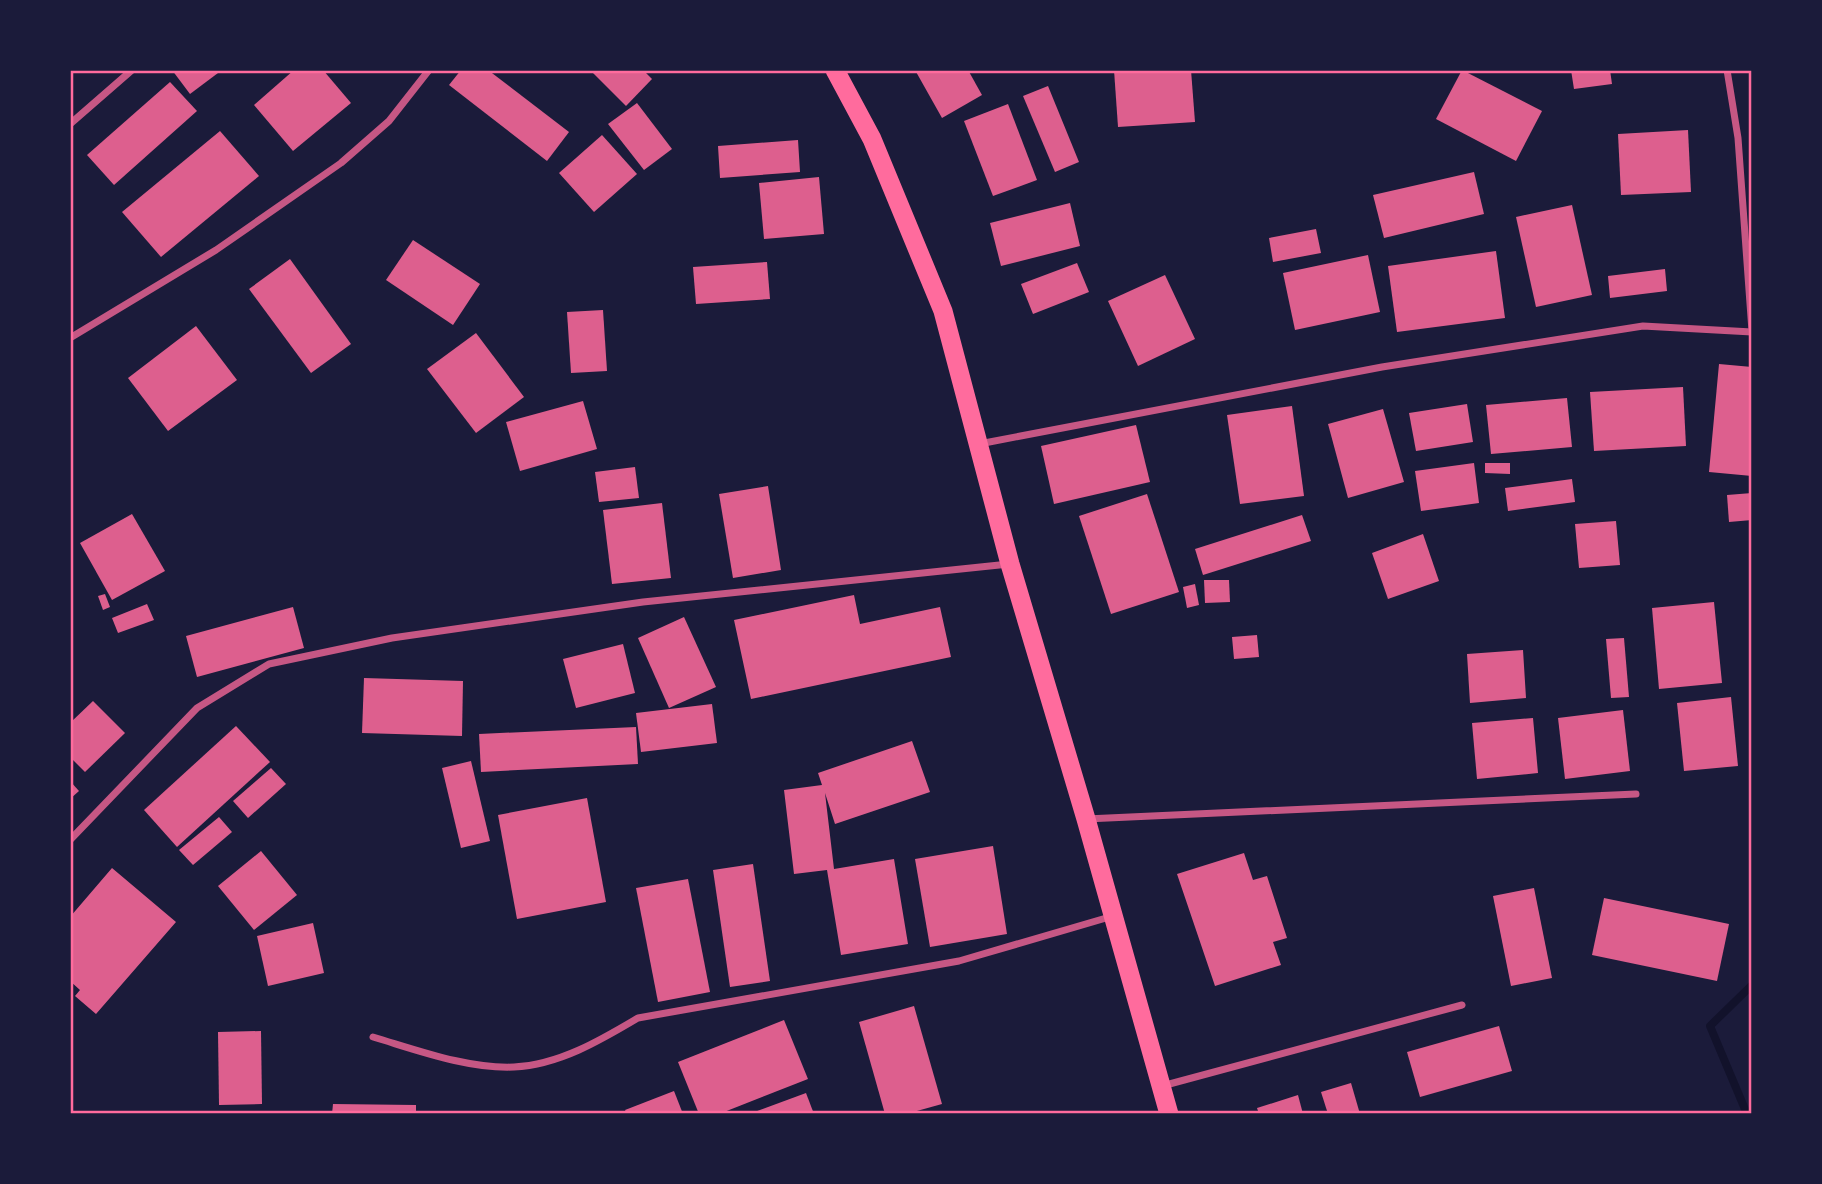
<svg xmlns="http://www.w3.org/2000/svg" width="1822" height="1184" font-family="Commissioner,sans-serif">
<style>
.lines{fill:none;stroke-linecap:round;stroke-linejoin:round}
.stream{stroke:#12122b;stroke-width:8}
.building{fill:#dd5f8e}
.minor{stroke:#c65784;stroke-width:7}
.trunk{stroke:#ff6b9d;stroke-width:19}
.neatline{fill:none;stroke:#ff6b9d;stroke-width:2.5}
</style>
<rect width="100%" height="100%" fill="#1b1b3a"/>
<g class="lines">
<path class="stream" d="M1747 1114 1710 1026 1752 985"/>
</g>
<g class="building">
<path d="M172 70H222L190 94Z"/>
<path d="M294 70H323L351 103 293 151 254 105Z"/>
<path d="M461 70H488L569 132 547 161 449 85Z"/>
<path d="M590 70H643L652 79 626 106Z"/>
<path d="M915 70H968L982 95 942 118Z"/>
<path d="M1114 70H1191L1195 122 1118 127Z"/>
<path d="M1462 70 1542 111 1516 161 1436 119Z"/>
<path d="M1571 70H1610L1612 84 1574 89Z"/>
<path d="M170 82 197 111 114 185 87 155Z"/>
<path d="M1048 86 1079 162 1055 172 1023 96Z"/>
<path d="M637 103 672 149 644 170 608 124Z"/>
<path d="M1008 104 1037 180 993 196 964 121Z"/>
<path d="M1688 130 1691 192 1621 195 1618 134Z"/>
<path d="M220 131 259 176 161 257 122 212Z"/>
<path d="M602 135 637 174 594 212 559 173Z"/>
<path d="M798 140 800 172 720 178 718 146Z"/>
<path d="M1474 172 1484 214 1384 238 1373 195Z"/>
<path d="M819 177 824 234 764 239 759 183Z"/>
<path d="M1070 203 1080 246 1001 266 990 223Z"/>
<path d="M1572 205 1592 295 1536 307 1516 217Z"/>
<path d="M1316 229 1321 253 1273 262 1269 238Z"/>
<path d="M413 240 480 284 453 325 386 280Z"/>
<path d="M1496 251 1505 318 1397 332 1388 266Z"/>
<path d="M1368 255 1380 312 1295 330 1283 273Z"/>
<path d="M290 259 351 344 311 373 249 289Z"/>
<path d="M767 262 770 299 696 304 693 267Z"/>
<path d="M1077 263 1089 292 1033 314 1021 284Z"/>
<path d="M1665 269 1667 291 1610 298 1608 276Z"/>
<path d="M1165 275 1195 339 1138 366 1108 301Z"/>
<path d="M603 310 607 371 571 373 567 312Z"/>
<path d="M196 326 237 380 168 431 128 378Z"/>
<path d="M476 333 524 397 476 433 427 369Z"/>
<path d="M1719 364 1752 367V476L1709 472Z"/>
<path d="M1683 387 1686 446 1594 451 1590 392Z"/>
<path d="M1567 398 1572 447 1491 454 1486 405Z"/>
<path d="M583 401 597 449 520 471 506 422Z"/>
<path d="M1467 404 1473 442 1416 451 1409 413Z"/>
<path d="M1292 406 1304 496 1240 504 1227 415Z"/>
<path d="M1383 409 1404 482 1348 498 1328 424Z"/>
<path d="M1136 425 1150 482 1054 504 1041 446Z"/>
<path d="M1474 463 1479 503 1421 511 1415 471Z"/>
<path d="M1485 463H1510V474L1485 473Z"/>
<path d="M635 467 639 498 599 502 595 472Z"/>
<path d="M1572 479 1575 502 1508 511 1505 488Z"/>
<path d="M768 486 781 570 733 578 719 494Z"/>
<path d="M1752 493V520L1729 522 1727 495Z"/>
<path d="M1147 494 1179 592 1111 614 1079 516Z"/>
<path d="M662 503 671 578 612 584 603 510Z"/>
<path d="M132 514 165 571 112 600 80 543Z"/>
<path d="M1302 515 1311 541 1203 575 1195 549Z"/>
<path d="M1616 521 1620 565 1579 568 1575 524Z"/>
<path d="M1423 534 1439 581 1388 599 1372 553Z"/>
<path d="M1204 580H1229L1230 602 1205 603Z"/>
<path d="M1195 584 1199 605 1187 608 1183 587Z"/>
<path d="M105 594 110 607 103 610 98 596Z"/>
<path d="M854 595 860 624 940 607 951 657 751 699 734 620Z"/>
<path d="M1714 602 1722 683 1659 689 1652 608Z"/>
<path d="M147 604 154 620 118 633 112 618Z"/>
<path d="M293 607 304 648 197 677 186 636Z"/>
<path d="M684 617 716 687 669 708 638 638Z"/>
<path d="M1257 635 1259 657 1234 659 1232 637Z"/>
<path d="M1624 638 1629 697 1611 698 1606 639Z"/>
<path d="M623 644 635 693 576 708 563 659Z"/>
<path d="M1523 650 1526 698 1470 703 1467 654Z"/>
<path d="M364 678 463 681 462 736 362 733Z"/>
<path d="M1731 697 1738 766 1684 771 1677 703Z"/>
<path d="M93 701 125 733 85 772 70 757V723Z"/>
<path d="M712 704 717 743 641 752 636 713Z"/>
<path d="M1623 710 1630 771 1565 779 1558 718Z"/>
<path d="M1533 718 1538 773 1477 779 1472 723Z"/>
<path d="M236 726 270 762 177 847 144 810Z"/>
<path d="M636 727 638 764 481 772 479 734Z"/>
<path d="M912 741 930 792 835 824 825 793 834 869 894 859 908 944 841 955 827 870 794 874 784 790 822 785 818 773Z"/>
<path d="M471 761 490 841 461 848 442 768Z"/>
<path d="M271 768 286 784 248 818 233 801Z"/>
<path d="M70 781 79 791 70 799Z"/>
<path d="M587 798 606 902 517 919 498 815Z"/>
<path d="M219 817 232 832 193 865 179 850Z"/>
<path d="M993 846 1007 934 930 947 915 859Z"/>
<path d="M261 851 297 895 254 930 218 886Z"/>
<path d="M1244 853 1253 880 1267 876 1287 938 1273 942 1281 965 1215 986 1177 874Z"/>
<path d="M753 864 770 981 730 987 713 870Z"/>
<path d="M112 868 176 922 96 1014 75 996 80 990 70 981V917Z"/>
<path d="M688 879 710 992 658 1002 636 888Z"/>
<path d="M1534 888 1552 978 1511 986 1493 896Z"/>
<path d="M1604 898 1729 924 1717 981 1592 955Z"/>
<path d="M313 923 324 973 268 986 257 936Z"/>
<path d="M914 1006 942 1104 906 1114H885L859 1022Z"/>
<path d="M784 1020 808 1079 719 1114H699L678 1062Z"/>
<path d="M1499 1026 1512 1071 1420 1097 1407 1052Z"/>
<path d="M261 1031 262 1104 219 1105 218 1032Z"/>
<path d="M1351 1083 1360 1114H1328L1321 1092Z"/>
<path d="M674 1091 683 1114H627L625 1110Z"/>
<path d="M806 1093 814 1114H749Z"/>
<path d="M1298 1095 1303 1114H1259L1257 1108Z"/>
<path d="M333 1104 416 1105V1114H332Z"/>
</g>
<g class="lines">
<g class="minor">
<path d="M1727 70 1738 138 1752 331"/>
<path d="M70 124 132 70"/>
<path d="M70 338 216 250 341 163 389 121 429 70"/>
<path d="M979 444 1382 367 1643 326 1752 332"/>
<path d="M1086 819 1636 794"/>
<path d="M70 840 197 708 269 664 392 638 643 602 1009 564"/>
<path d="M373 1037C417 1050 468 1069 514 1067 559 1065 601 1040 638 1018L959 961 1113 916"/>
<path d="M1162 1086 1462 1005"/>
</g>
<path class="trunk" d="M835 70 872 139 943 311 1010 564 1086 819 1169 1114"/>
</g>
<rect width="1822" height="1184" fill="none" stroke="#1b1b3a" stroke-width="144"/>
<rect x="72" y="72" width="1678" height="1040" class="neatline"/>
</svg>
